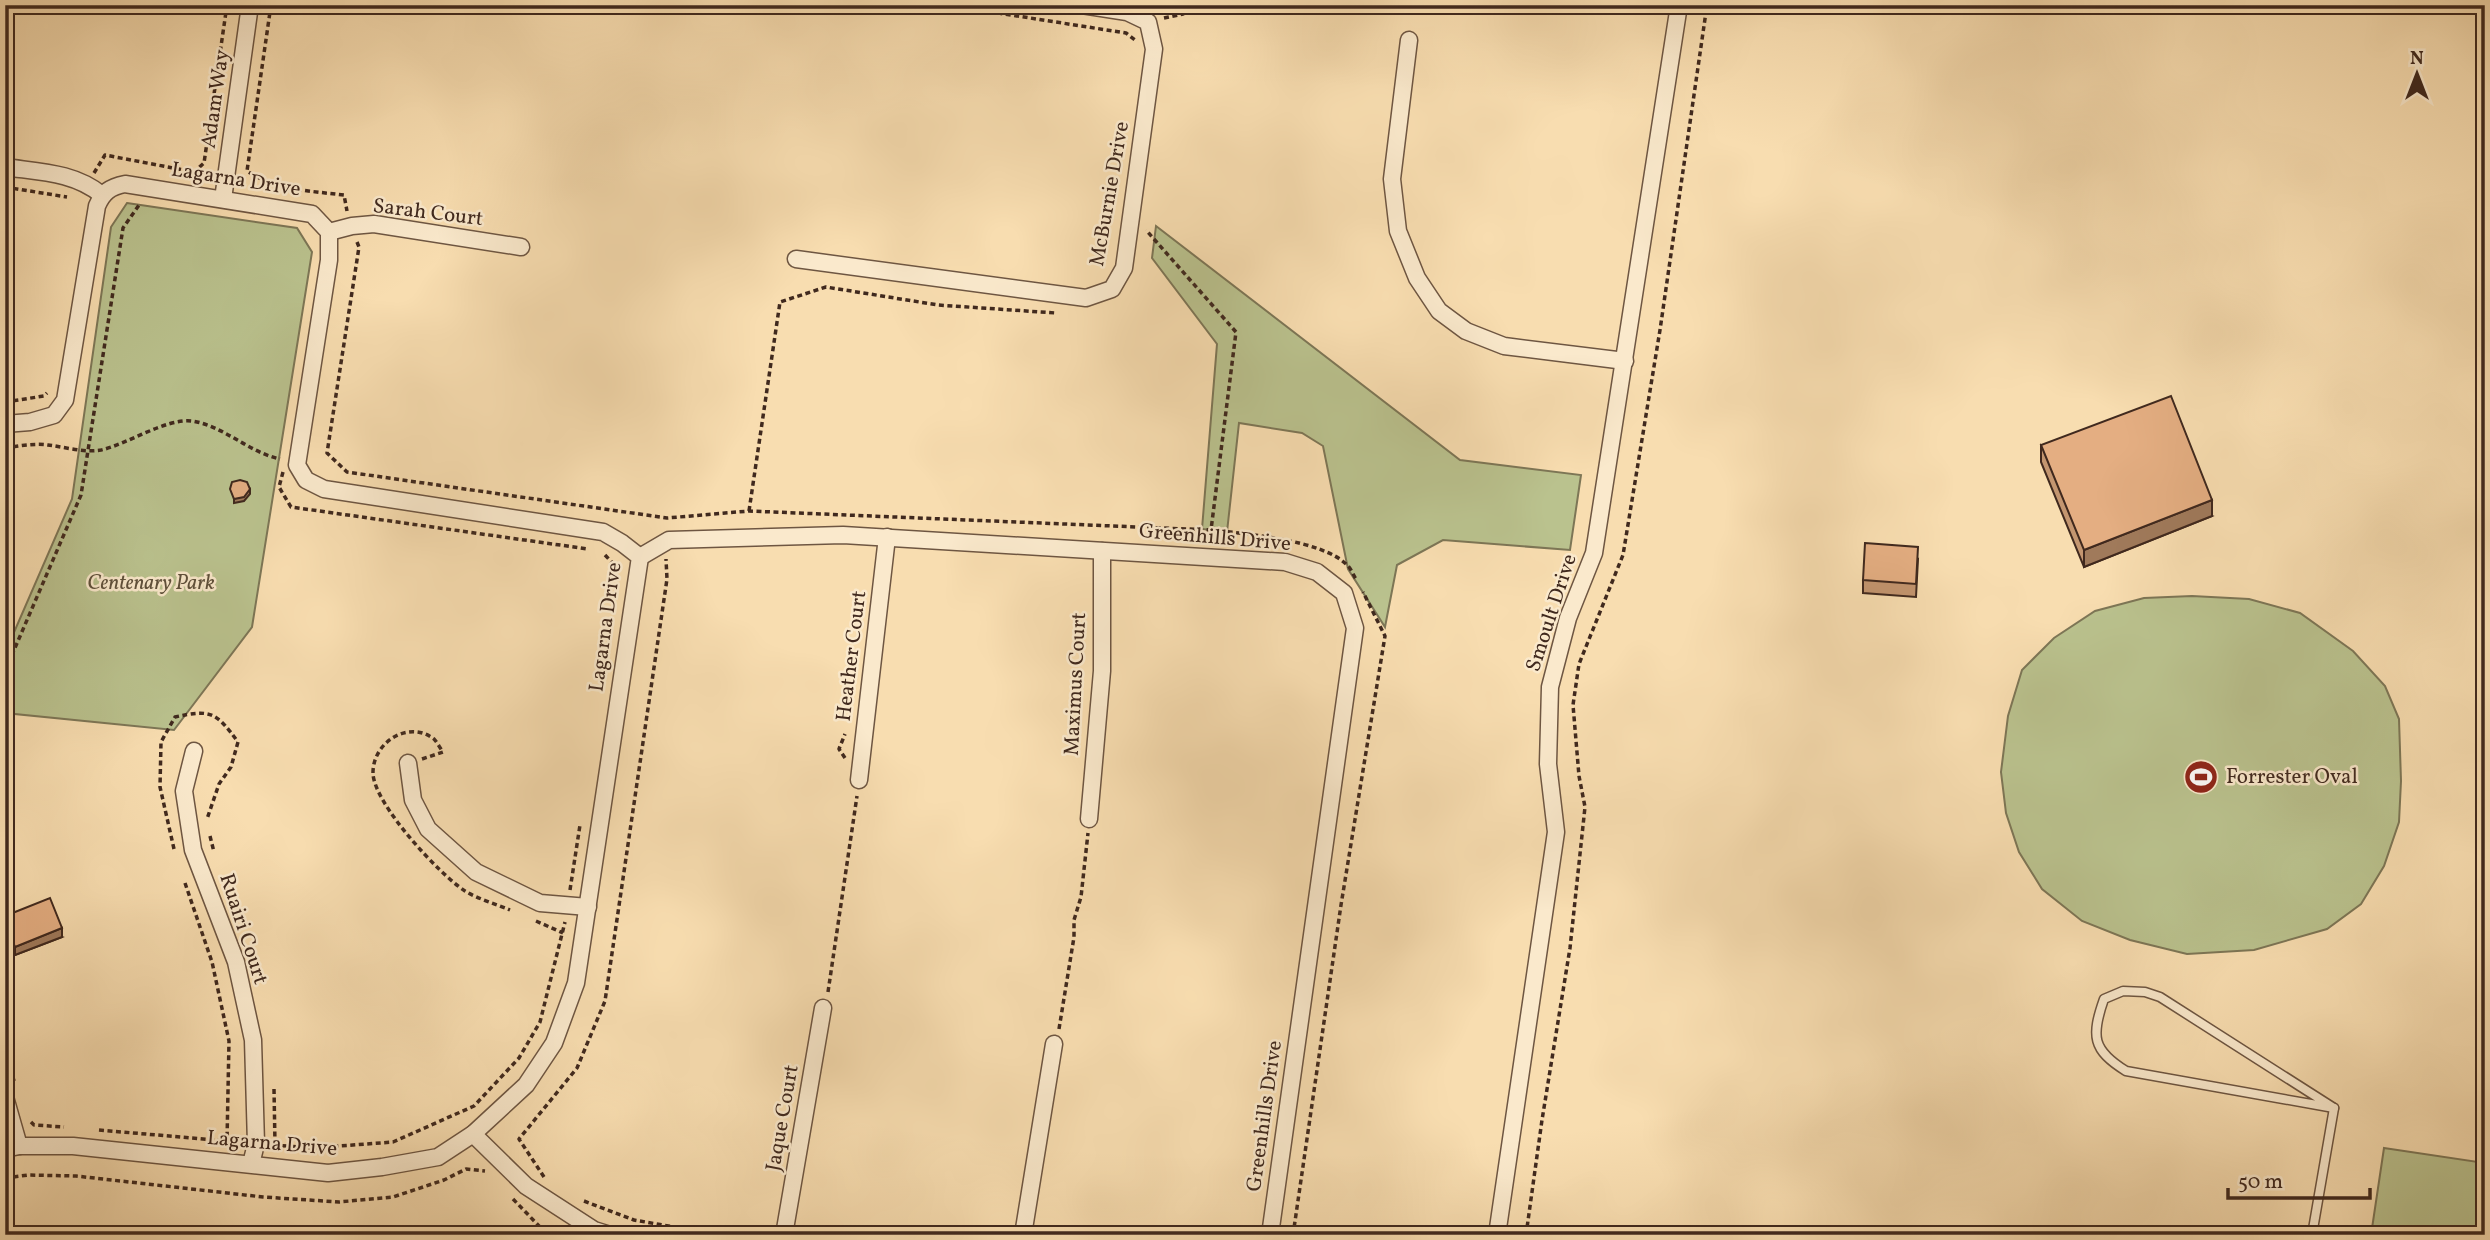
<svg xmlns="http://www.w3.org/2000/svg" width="2490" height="1240" font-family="Vollkorn,serif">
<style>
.green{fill:#bac28e;stroke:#7d7656;stroke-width:2}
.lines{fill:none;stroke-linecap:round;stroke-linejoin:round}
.service-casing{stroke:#6e5642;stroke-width:11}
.minor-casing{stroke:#6e5642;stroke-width:19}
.path{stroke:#40291e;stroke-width:3.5;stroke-dasharray:5 3.5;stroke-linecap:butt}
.service{stroke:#fae9cc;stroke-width:8}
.minor{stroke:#fae9cc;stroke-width:16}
.wall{fill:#c49670;stroke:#40291e;stroke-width:2}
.shaded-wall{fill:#a07a5b;stroke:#40291e;stroke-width:2}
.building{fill:#e4ae82;stroke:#40291e;stroke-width:2}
.labels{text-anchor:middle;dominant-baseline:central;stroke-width:5;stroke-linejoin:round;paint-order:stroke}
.street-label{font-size:21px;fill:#40291e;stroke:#fae9cc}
.park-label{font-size:21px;font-style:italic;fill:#5e4f3a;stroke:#fae9cc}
.poi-label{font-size:21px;fill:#40291e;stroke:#fae9cc;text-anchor:start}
</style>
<rect width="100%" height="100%" fill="#f8ddb0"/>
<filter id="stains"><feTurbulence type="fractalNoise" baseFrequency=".00286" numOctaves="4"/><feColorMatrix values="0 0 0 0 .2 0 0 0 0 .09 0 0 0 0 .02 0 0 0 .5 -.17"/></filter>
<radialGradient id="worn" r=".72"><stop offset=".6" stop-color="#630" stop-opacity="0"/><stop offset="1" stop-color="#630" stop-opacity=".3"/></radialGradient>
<g class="green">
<path d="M127 203 297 228 312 252 252 627 174 730 5 713V653L72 499 111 227Z"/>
<path d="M1156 226 1460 460 1581 475 1570 550 1443 540 1397 565 1385 627 1348 569 1323 446 1302 433 1239 423 1227 532 1202 529 1217 344 1152 258Z"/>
<path d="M2192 596 2249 599 2300 613 2353 651 2385 686 2399 719 2401 781 2399 822 2384 866 2361 904 2327 929 2254 950 2187 954 2130 940 2082 921 2042 889 2019 852 2006 813 2001 772 2008 716 2022 670 2054 638 2095 611 2144 598Z"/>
<path d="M2384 1148 2485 1163V1235H2371Z"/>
</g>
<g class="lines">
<g class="service-casing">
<g id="service">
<path d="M2123 991 2145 992 2160 997 2334 1108 2126 1071C2092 1050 2091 1036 2104 999Z"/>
<path d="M2312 1235 2334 1108"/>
</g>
</g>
<g class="minor-casing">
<g id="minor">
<path d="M1409 40 1392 179 1398 231 1417 278 1439 311 1466 331 1504 346 1625 361"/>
<path d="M5 167C39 172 74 172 102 195"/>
<path d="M223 199 250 5"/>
<path d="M329 232 352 226 374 224 521 247"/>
<path d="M796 259 1086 298 1112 289 1124 268 1154 49 1148 22 1127 12 1082 5"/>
<path d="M5 424 30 422 54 415 65 400 97 206C103 192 110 187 125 184L312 214 329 232V260L297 465 306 480 324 489 603 532 622 543 640 557 576 983 554 1043 526 1085 473 1134 438 1157 382 1167 328 1173 73 1146H19L5 1149"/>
<path d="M640 557 669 540 843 535 1285 562 1317 572 1344 593 1355 628 1270 1235"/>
<path d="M194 751 184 791 193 850 236 962 253 1040 256 1144 251 1164"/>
<path d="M408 763 413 800 428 829 476 872 540 903 588 907"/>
<path d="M859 780 887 537"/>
<path d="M1089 819 1102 671V551"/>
<path d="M5 1097 19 1146"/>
<path d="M473 1134 526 1186 594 1230 610 1235"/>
<path d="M784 1235 823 1008"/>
<path d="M1023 1235 1054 1044"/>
<path d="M1497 1235 1556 832 1548 764 1550 687 1568 618 1594 553 1679 5"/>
</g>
</g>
<g class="path">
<path d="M271 5 247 171C276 190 310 191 344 195L347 211"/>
<path d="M947 5 1126 33 1135 40"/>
<path d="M1164 18 1183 14 1179 5"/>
<path d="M94 173 105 155 194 172 204 163 227 5"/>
<path d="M5 187 67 197"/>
<path d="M357 242 359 247 327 453 347 472 667 518 749 511 1211 530 1236 332 1146 230"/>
<path d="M5 402 44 396 47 393"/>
<path d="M5 448C19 446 34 443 48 445 65 447 84 453 101 450 128 444 166 418 192 421 224 426 248 452 280 459"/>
<path d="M283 472 279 487 291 507 588 549"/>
<path d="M749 511 780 302 826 287 938 305 1056 313"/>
<path d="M1211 530C1246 534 1323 540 1347 565 1351 568 1353 575 1356 579"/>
<path d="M605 555 621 572"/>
<path d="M5 671 81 495 123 228 139 205"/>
<path d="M845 758 839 749 845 734"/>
<path d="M422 759 443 752C440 748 437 742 434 739 408 719 372 743 373 774 375 805 439 874 465 891 478 899 496 904 510 910"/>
<path d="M210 836 214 852"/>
<path d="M174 849 160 787 161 742 175 717C211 709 216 712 238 742L231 767 219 784 207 819"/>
<path d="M185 883 212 962 229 1041 227 1141"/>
<path d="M570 890 580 825"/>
<path d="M536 921 563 933"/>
<path d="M828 992 857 796"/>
<path d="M1059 1029 1074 937V920L1081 897 1088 833"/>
<path d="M5 1052 15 1084"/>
<path d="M274 1089 275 1144"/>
<path d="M31 1122 34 1125 64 1127"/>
<path d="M99 1130 238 1142"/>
<path d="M274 1145 313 1148 393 1142 474 1106 519 1058 540 1022 565 922"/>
<path d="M544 1177 519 1139 577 1068 605 1001 667 579 666 559"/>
<path d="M5 1178 28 1175 76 1176 263 1197 339 1202 393 1197 444 1180 466 1169 485 1171"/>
<path d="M513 1199 540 1227 557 1235"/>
<path d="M584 1201 634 1220 720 1235"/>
<path d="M1293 1235 1341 905 1385 636 1363 592"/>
<path d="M1526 1235 1542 1120 1570 948 1585 807 1579 776 1573 705 1579 664 1623 555 1660 330 1707 5"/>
</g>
<use href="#service" class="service"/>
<use href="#minor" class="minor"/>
</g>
<g class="wall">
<path d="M2041 445 2212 516 2084 567 2041 462Z"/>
<path d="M1918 559 1916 597 1863 593V580Z"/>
<path d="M5 916 62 937 15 955 5 932Z"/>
</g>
<g class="shaded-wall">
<path d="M250 489V494L244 501 234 503V499Z"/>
<path d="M2212 500V516L2084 567V550Z"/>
<path d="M62 928V937L15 955V947Z"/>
</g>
<g class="building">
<path d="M2171 396 2212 500 2084 550 2041 445Z"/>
<path d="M240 480 247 482 250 489 244 497 234 499 230 489 232 482Z"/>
<path d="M1865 543 1918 547 1916 584 1863 580Z"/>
<path d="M50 898 62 928 15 947 5 923V916Z"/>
</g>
<defs>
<g id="stadium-disc" transform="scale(1.75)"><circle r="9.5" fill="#8f2418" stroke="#fae9cc"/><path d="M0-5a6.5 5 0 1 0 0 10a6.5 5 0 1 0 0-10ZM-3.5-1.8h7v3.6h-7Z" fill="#fff"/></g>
</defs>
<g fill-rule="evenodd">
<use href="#stadium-disc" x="2201" y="777"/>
</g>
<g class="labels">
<g class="street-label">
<text transform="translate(216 99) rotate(-82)">Adam Way</text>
<text transform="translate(236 180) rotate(9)">Lagarna Drive</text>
<text transform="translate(1110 194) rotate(-80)">McBurnie Drive</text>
<text transform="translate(428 213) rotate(7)">Sarah Court</text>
<text transform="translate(1215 538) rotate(5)">Greenhills Drive</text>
<text transform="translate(1552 613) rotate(-72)">Smoult Drive</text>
<text transform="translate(606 627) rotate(-82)">Lagarna Drive</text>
<text transform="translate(852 656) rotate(-83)">Heather Court</text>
<text transform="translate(1076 684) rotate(-87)">Maximus Court</text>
<text transform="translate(243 929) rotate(72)">Ruairi Court</text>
<text transform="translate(1265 1116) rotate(-82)">Greenhills Drive</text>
<text transform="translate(783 1118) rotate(-80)">Jaque Court</text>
<text transform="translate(272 1144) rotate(5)">Lagarna Drive</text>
</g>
<g class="park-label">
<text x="151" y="583">Centenary Park</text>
</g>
<g class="poi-label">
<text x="2226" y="777">Forrester Oval</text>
</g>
</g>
<rect width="2490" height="1240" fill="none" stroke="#f8ddb0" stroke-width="28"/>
<rect x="7" y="7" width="2476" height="1226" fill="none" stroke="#40291e" stroke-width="3.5"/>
<rect x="14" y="14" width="2462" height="1212" fill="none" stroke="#40291e" stroke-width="2"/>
<g transform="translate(2417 74)" stroke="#fae9cc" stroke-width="5" paint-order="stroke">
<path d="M0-5L12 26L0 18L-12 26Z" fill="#40291e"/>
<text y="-10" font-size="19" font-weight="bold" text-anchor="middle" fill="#40291e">N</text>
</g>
<path d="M2228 1188v10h142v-10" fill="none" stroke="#40291e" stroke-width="3.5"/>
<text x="2238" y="1188" font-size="21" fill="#40291e" stroke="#fae9cc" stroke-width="5" paint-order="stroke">50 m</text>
<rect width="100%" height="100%" filter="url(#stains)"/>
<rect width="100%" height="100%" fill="url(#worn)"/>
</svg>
